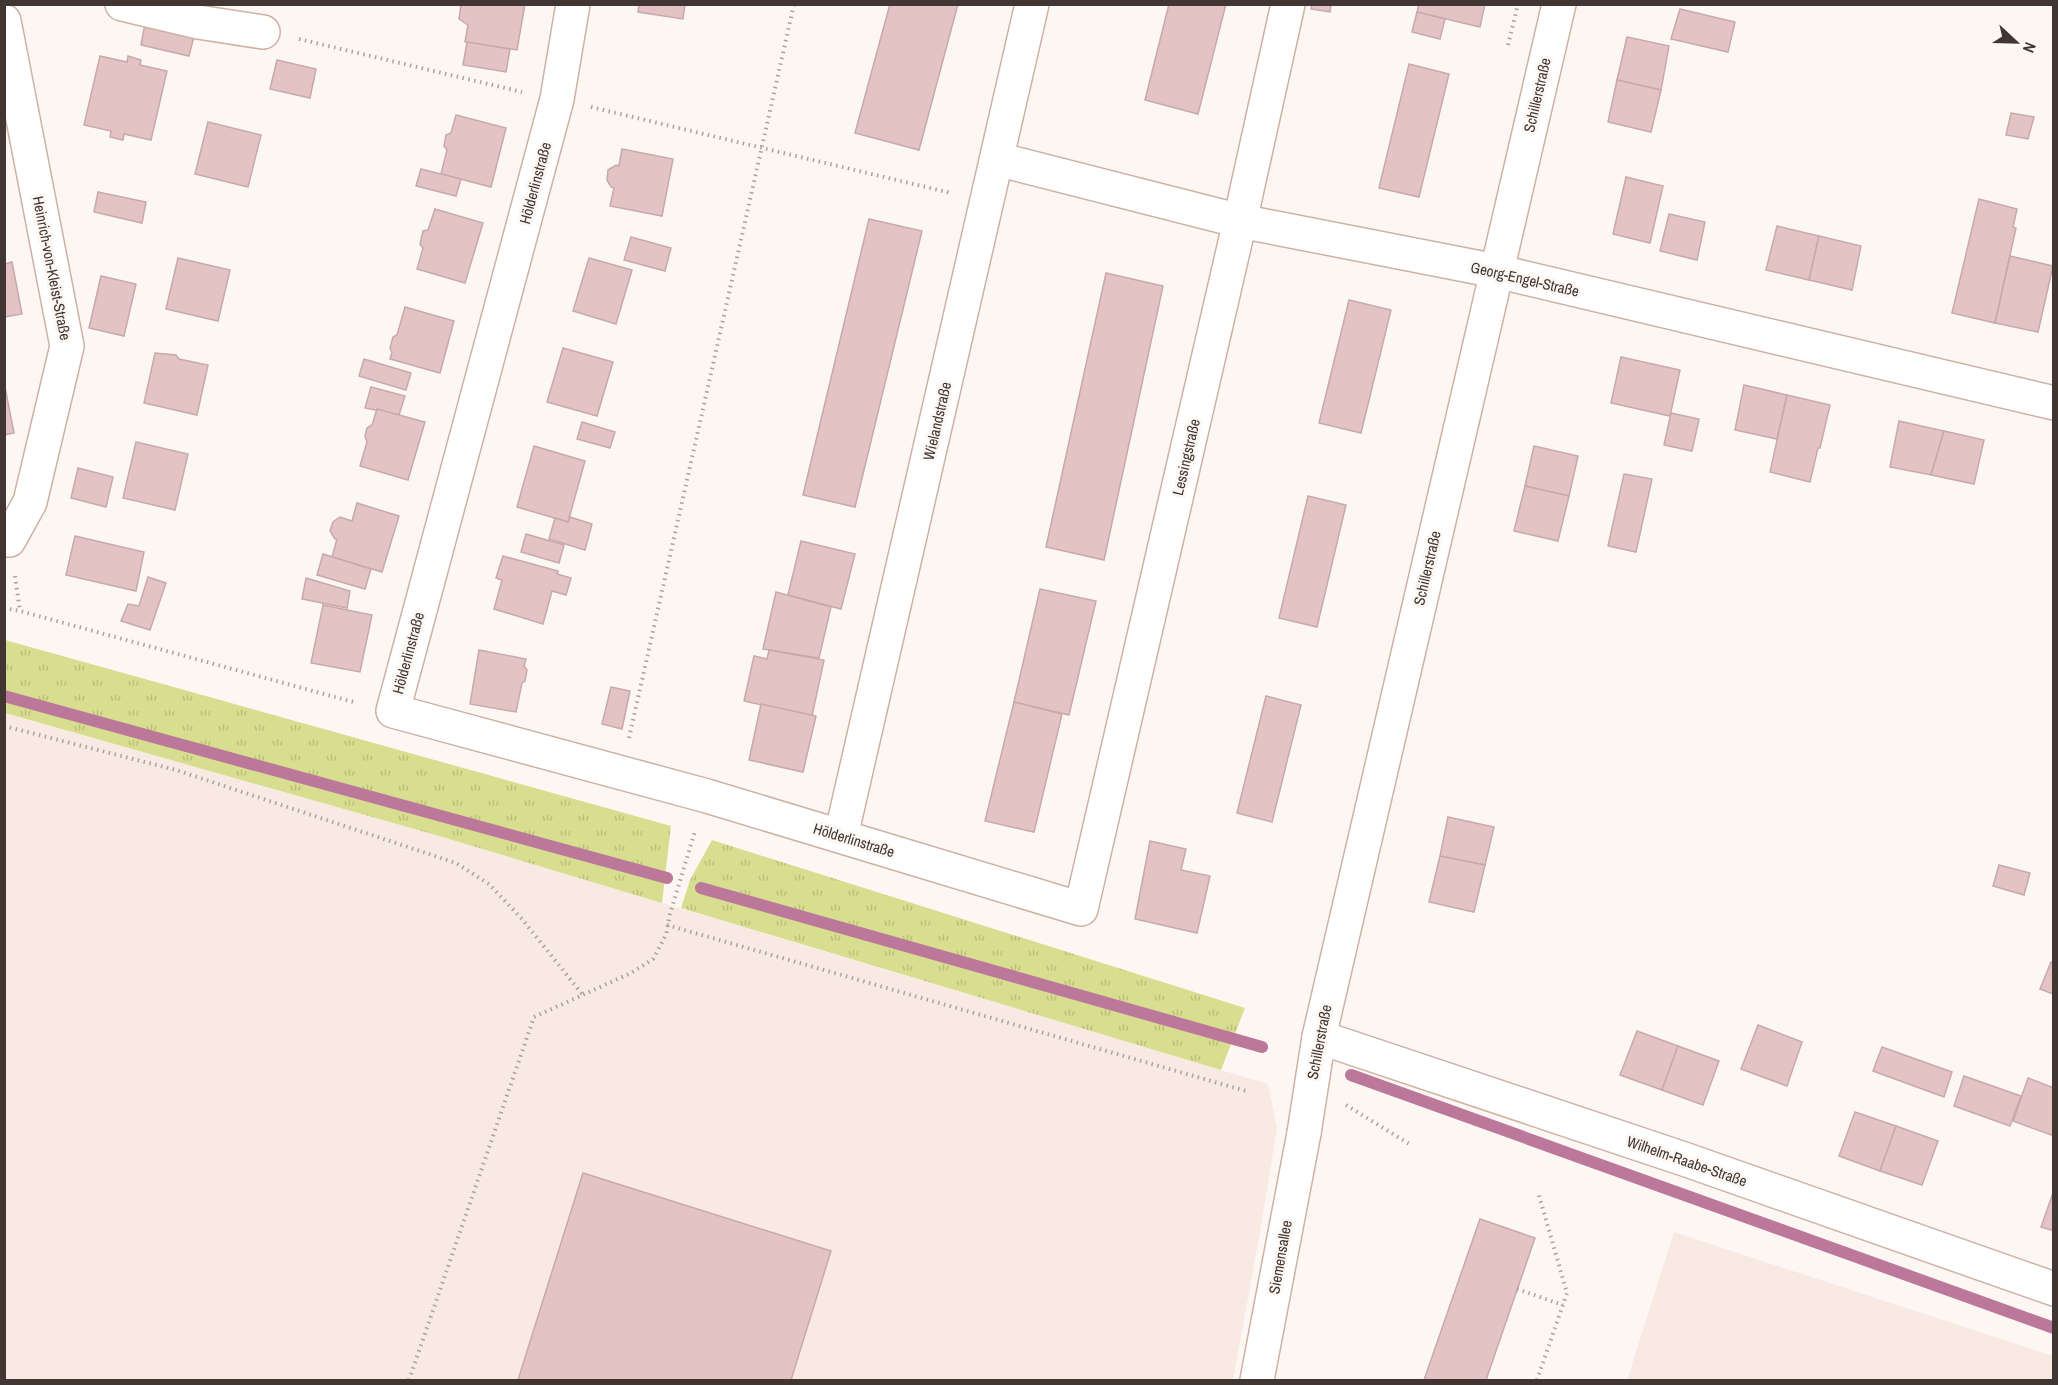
<svg xmlns="http://www.w3.org/2000/svg" width="2058" height="1385" font-family="'Archivo Narrow',sans-serif">
<style>
.built{fill:#f8eae2}
.grass{fill:url(#grass-tufts)}
.lines{fill:none;stroke-linecap:round;stroke-linejoin:round}
.stream{stroke:#bb789b;stroke-width:12}
.building{fill:#e4c3c4;stroke:#c8a9aa;stroke-width:1.5}
.minor-casing{stroke:#cdb2a4;stroke-width:36}
.tertiary-casing{stroke:#cdb2a4;stroke-width:36}
.path{stroke:#aaa29e;stroke-width:4;stroke-dasharray:1.5 4.5;stroke-linecap:butt}
.minor{stroke:#fff;stroke-width:33}
.tertiary{stroke:#fff;stroke-width:33}
.labels{text-anchor:middle;dominant-baseline:central;stroke-width:6;stroke-linejoin:round;paint-order:stroke}
.street-label{font-size:15px;fill:#413631;stroke:#fdf7f4}
</style>
<defs>
<pattern id="grass-tufts" width="24" height="20" patternUnits="userSpaceOnUse" patternTransform="scale(1.5)"><rect width="24" height="20" fill="#d8de8f"/><path d="M3 7l-1-3M5 7V3M7 7l1-3M15 17l-1-3M17 17v-4M19 17l1-3" fill="none" stroke="#bbbf7c"/></pattern>
</defs>
<rect width="100%" height="100%" fill="#fdf7f4"/>
<g class="built">
<path d="M4 713 439 836 1268 1084 1277 1128 1260 1233 1233 1380H5Z"/>
<path d="M1674 1232 2053 1356V1380H1627Z"/>
</g>
<g class="grass">
<path d="M5 640 671 826 662 903 439 836 5 713Z"/>
<path d="M712 840 1245 1008 1221 1070 681 908 690 880Z"/>
</g>
<g class="lines">
<g class="stream">
<path d="M4 696 667 878"/>
<path d="M701 888 1262 1047"/>
<path d="M1351 1075 2054 1328"/>
</g>
</g>
<g class="building">
<path d="M461 4H525L517 50 465 42 468 25 459 19Z"/>
<path d="M639 4H685L683 19 638 12Z"/>
<path d="M890 4H958L919 150 855 133Z"/>
<path d="M1169 4H1226L1198 114 1145 100Z"/>
<path d="M1312 4H1331L1330 12 1311 9Z"/>
<path d="M1419 4H1485L1480 27 1417 12Z"/>
<path d="M1680 9 1735 22 1728 52 1671 39Z"/>
<path d="M1417 12 1445 19 1440 39 1412 32Z"/>
<path d="M145 24 194 36 189 56 141 45Z"/>
<path d="M1627 37 1669 46 1661 90 1617 80Z"/>
<path d="M467 42 510 49 506 72 463 65Z"/>
<path d="M100 56 127 62 128 56 141 60 140 65 167 71 151 140 124 134 123 140 110 137 111 131 84 125Z"/>
<path d="M277 60 316 69 310 98 270 89Z"/>
<path d="M1409 64 1449 74 1419 197 1379 188Z"/>
<path d="M1617 80 1661 90 1651 132 1608 122Z"/>
<path d="M2011 113 2034 117 2028 139 2006 135Z"/>
<path d="M456 115 506 128 491 187 441 174 447 150 444 146 446 135 451 133Z"/>
<path d="M208 122 261 135 248 187 195 174Z"/>
<path d="M622 149 673 159 662 216 610 206 614 188 611 187 607 180 608 170 616 165 619 166Z"/>
<path d="M421 169 461 179 456 196 416 186Z"/>
<path d="M1626 177 1663 186 1650 243 1613 234Z"/>
<path d="M98 192 146 202 142 223 94 212Z"/>
<path d="M1979 199 2017 209 2013 227 2016 228 1995 323 1952 313Z"/>
<path d="M435 209 483 223 465 283 417 269 423 248 420 244 423 231 428 230Z"/>
<path d="M1669 214 1705 222 1697 260 1660 251Z"/>
<path d="M869 219 922 231 855 507 803 495Z"/>
<path d="M1777 226 1819 236 1809 280 1766 270Z"/>
<path d="M1819 236 1861 246 1852 290 1809 280Z"/>
<path d="M631 237 671 248 665 271 624 260Z"/>
<path d="M2010 256 2053 266 2038 332 1995 323Z"/>
<path d="M178 258 230 270 218 321 166 309Z"/>
<path d="M589 258 632 270 616 324 573 311Z"/>
<path d="M12 262 22 314 4 317V264Z"/>
<path d="M1106 273 1163 286 1104 560 1046 547Z"/>
<path d="M101 276 136 284 124 336 89 328Z"/>
<path d="M1349 300 1391 310 1361 433 1319 423Z"/>
<path d="M405 307 454 321 440 373 390 359 392 352 390 348 393 337 397 335Z"/>
<path d="M563 348 613 362 597 416 547 402Z"/>
<path d="M155 353 176 355 179 359 208 365 197 415 144 403Z"/>
<path d="M1621 357 1680 370 1670 416 1611 403Z"/>
<path d="M364 359 411 373 406 390 359 376Z"/>
<path d="M4 382 14 433 4 435Z"/>
<path d="M1744 385 1787 395 1777 439 1735 430Z"/>
<path d="M371 387 405 396 399 415 365 408Z"/>
<path d="M1787 395 1830 405 1820 448H1818L1810 482 1770 472Z"/>
<path d="M377 409 425 422 408 480 360 466 367 442 365 436 367 428 372 425Z"/>
<path d="M1671 413 1699 419 1692 451 1664 445Z"/>
<path d="M1899 421 1944 431 1931 475 1890 467Z"/>
<path d="M582 422 615 432 610 448 577 439Z"/>
<path d="M1944 431 1984 440 1974 484 1931 475Z"/>
<path d="M136 442 188 454 175 510 123 498Z"/>
<path d="M534 446 585 461 568 522 517 507Z"/>
<path d="M1534 446 1578 456 1569 496 1525 486Z"/>
<path d="M78 468 113 477 106 507 71 498Z"/>
<path d="M1624 474 1652 479 1636 552 1608 546Z"/>
<path d="M1525 486 1569 496 1558 541 1514 531Z"/>
<path d="M1308 496 1346 505 1317 627 1279 618Z"/>
<path d="M357 503 399 516 382 572 332 557 337 539H335L330 531 333 522 340 517 352 521Z"/>
<path d="M570 517 592 524 585 550 549 539 555 518 568 522Z"/>
<path d="M526 534 564 545 559 563 521 552Z"/>
<path d="M75 536 144 552 136 591 66 575Z"/>
<path d="M801 541 855 554 841 609 788 595Z"/>
<path d="M323 554 371 569 365 589 317 575Z"/>
<path d="M503 556 558 571 557 574 571 578 566 595 552 591 543 624 494 609 502 580 496 578Z"/>
<path d="M148 577 166 583 150 630 121 621 128 604 139 606Z"/>
<path d="M306 578 350 591 347 608 302 599Z"/>
<path d="M1040 589 1096 601 1069 715 1014 702Z"/>
<path d="M776 592 831 607 819 658 763 649Z"/>
<path d="M323 605 372 615 360 672 311 663Z"/>
<path d="M479 650 526 659 524 666 527 670 525 681 522 683 516 712 470 704Z"/>
<path d="M769 650 824 660 812 716 744 701 754 656 767 659Z"/>
<path d="M611 687 630 691 622 729 602 724Z"/>
<path d="M1266 696 1301 705 1272 822 1237 813Z"/>
<path d="M1014 702 1062 714 1034 832 985 821Z"/>
<path d="M761 704 816 716 803 772 749 760Z"/>
<path d="M1448 817 1494 827 1485 865 1440 856Z"/>
<path d="M1150 841 1186 849 1181 870 1210 876 1197 933 1135 919Z"/>
<path d="M1440 856 1485 865 1474 912 1429 902Z"/>
<path d="M1999 865 2030 873 2024 895 1993 886Z"/>
<path d="M2051 962 2054 963 2053 994 2040 989Z"/>
<path d="M1758 1025 1802 1042 1787 1086 1741 1069Z"/>
<path d="M1637 1031 1678 1046 1662 1090 1620 1075Z"/>
<path d="M1678 1046 1719 1061 1703 1105 1662 1090Z"/>
<path d="M1882 1047 1952 1072 1944 1097 1873 1071Z"/>
<path d="M1964 1076 2021 1096 2010 1126 1954 1106Z"/>
<path d="M2028 1078 2054 1088V1136L2013 1121Z"/>
<path d="M1855 1112 1896 1126 1880 1171 1839 1156Z"/>
<path d="M1896 1126 1938 1141 1922 1185 1880 1171Z"/>
<path d="M583 1173 831 1251 791 1380H518Z"/>
<path d="M2054 1190V1231L2041 1227Z"/>
<path d="M1480 1219 1535 1238 1486 1380H1424Z"/>
</g>
<g class="lines">
<g class="minor-casing">
<g id="minor">
<path d="M122 4 198 22 263 32"/>
<path d="M573 4 557 99 393 711 707 796 1081 909 1240 221 1288 4"/>
<path d="M4 21 67 346 30 502 9 540H4"/>
<path d="M997 159 1240 221 1496 271 2054 403"/>
<path d="M841 836 1032 4"/>
<path d="M1319 1037 1684 1159 2054 1289"/>
<path d="M1257 1380 1304 1133"/>
</g>
</g>
<g class="tertiary-casing">
<path id="tertiary" d="M1304 1133 1319 1037 1559 4"/>
</g>
<g class="path">
<path d="M299 39 522 92"/>
<path d="M1508 45 1518 4"/>
<path d="M591 107 951 193"/>
<path d="M15 576 20 611"/>
<path d="M4 608 20 611 357 703"/>
<path d="M4 726 176 770 456 863 489 884 522 919 582 994"/>
<path d="M629 738 794 4"/>
<path d="M667 925 1246 1091"/>
<path d="M1346 1105 1411 1145"/>
<path d="M1517 1289 1563 1305"/>
<path d="M409 1380 534 1017 631 973 653 959 666 935 670 914 695 831"/>
<path d="M1537 1380 1567 1293 1538 1192"/>
</g>
<use href="#minor" class="minor"/>
<use href="#tertiary" class="tertiary"/>
</g>
<g class="labels">
<g class="street-label">
<text transform="translate(1537 95) rotate(-77)">Schillerstraße</text>
<text transform="translate(535 183) rotate(-75)">Hölderlinstraße</text>
<text transform="translate(52 268) rotate(79)">Heinrich-von-Kleist-Straße</text>
<text transform="translate(1525 279) rotate(13)">Georg-Engel-Straße</text>
<text transform="translate(937 421) rotate(-77)">Wielandstraße</text>
<text transform="translate(1186 457) rotate(-77)">Lessingstraße</text>
<text transform="translate(1427 568) rotate(-77)">Schillerstraße</text>
<text transform="translate(408 653) rotate(-75)">Hölderlinstraße</text>
<text transform="translate(854 840) rotate(17)">Hölderlinstraße</text>
<text transform="translate(1319 1042) rotate(-79)">Schillerstraße</text>
<text transform="translate(1687 1161) rotate(19)">Wilhelm-Raabe-Straße</text>
<text transform="translate(1280 1257) rotate(-80)">Siemensallee</text>
</g>
</g>
<rect width="2058" height="1385" fill="none" stroke="#413631" stroke-width="12"/>
<g transform="translate(2016 42) rotate(112)" stroke="#fdf7f4" stroke-width="4.5" paint-order="stroke">
<path d="M0-4.5L10 22L0 15L-10 22Z" fill="#413631"/>
<text y="-9" font-size="16" font-weight="bold" text-anchor="middle" fill="#413631">N</text>
</g>
</svg>
